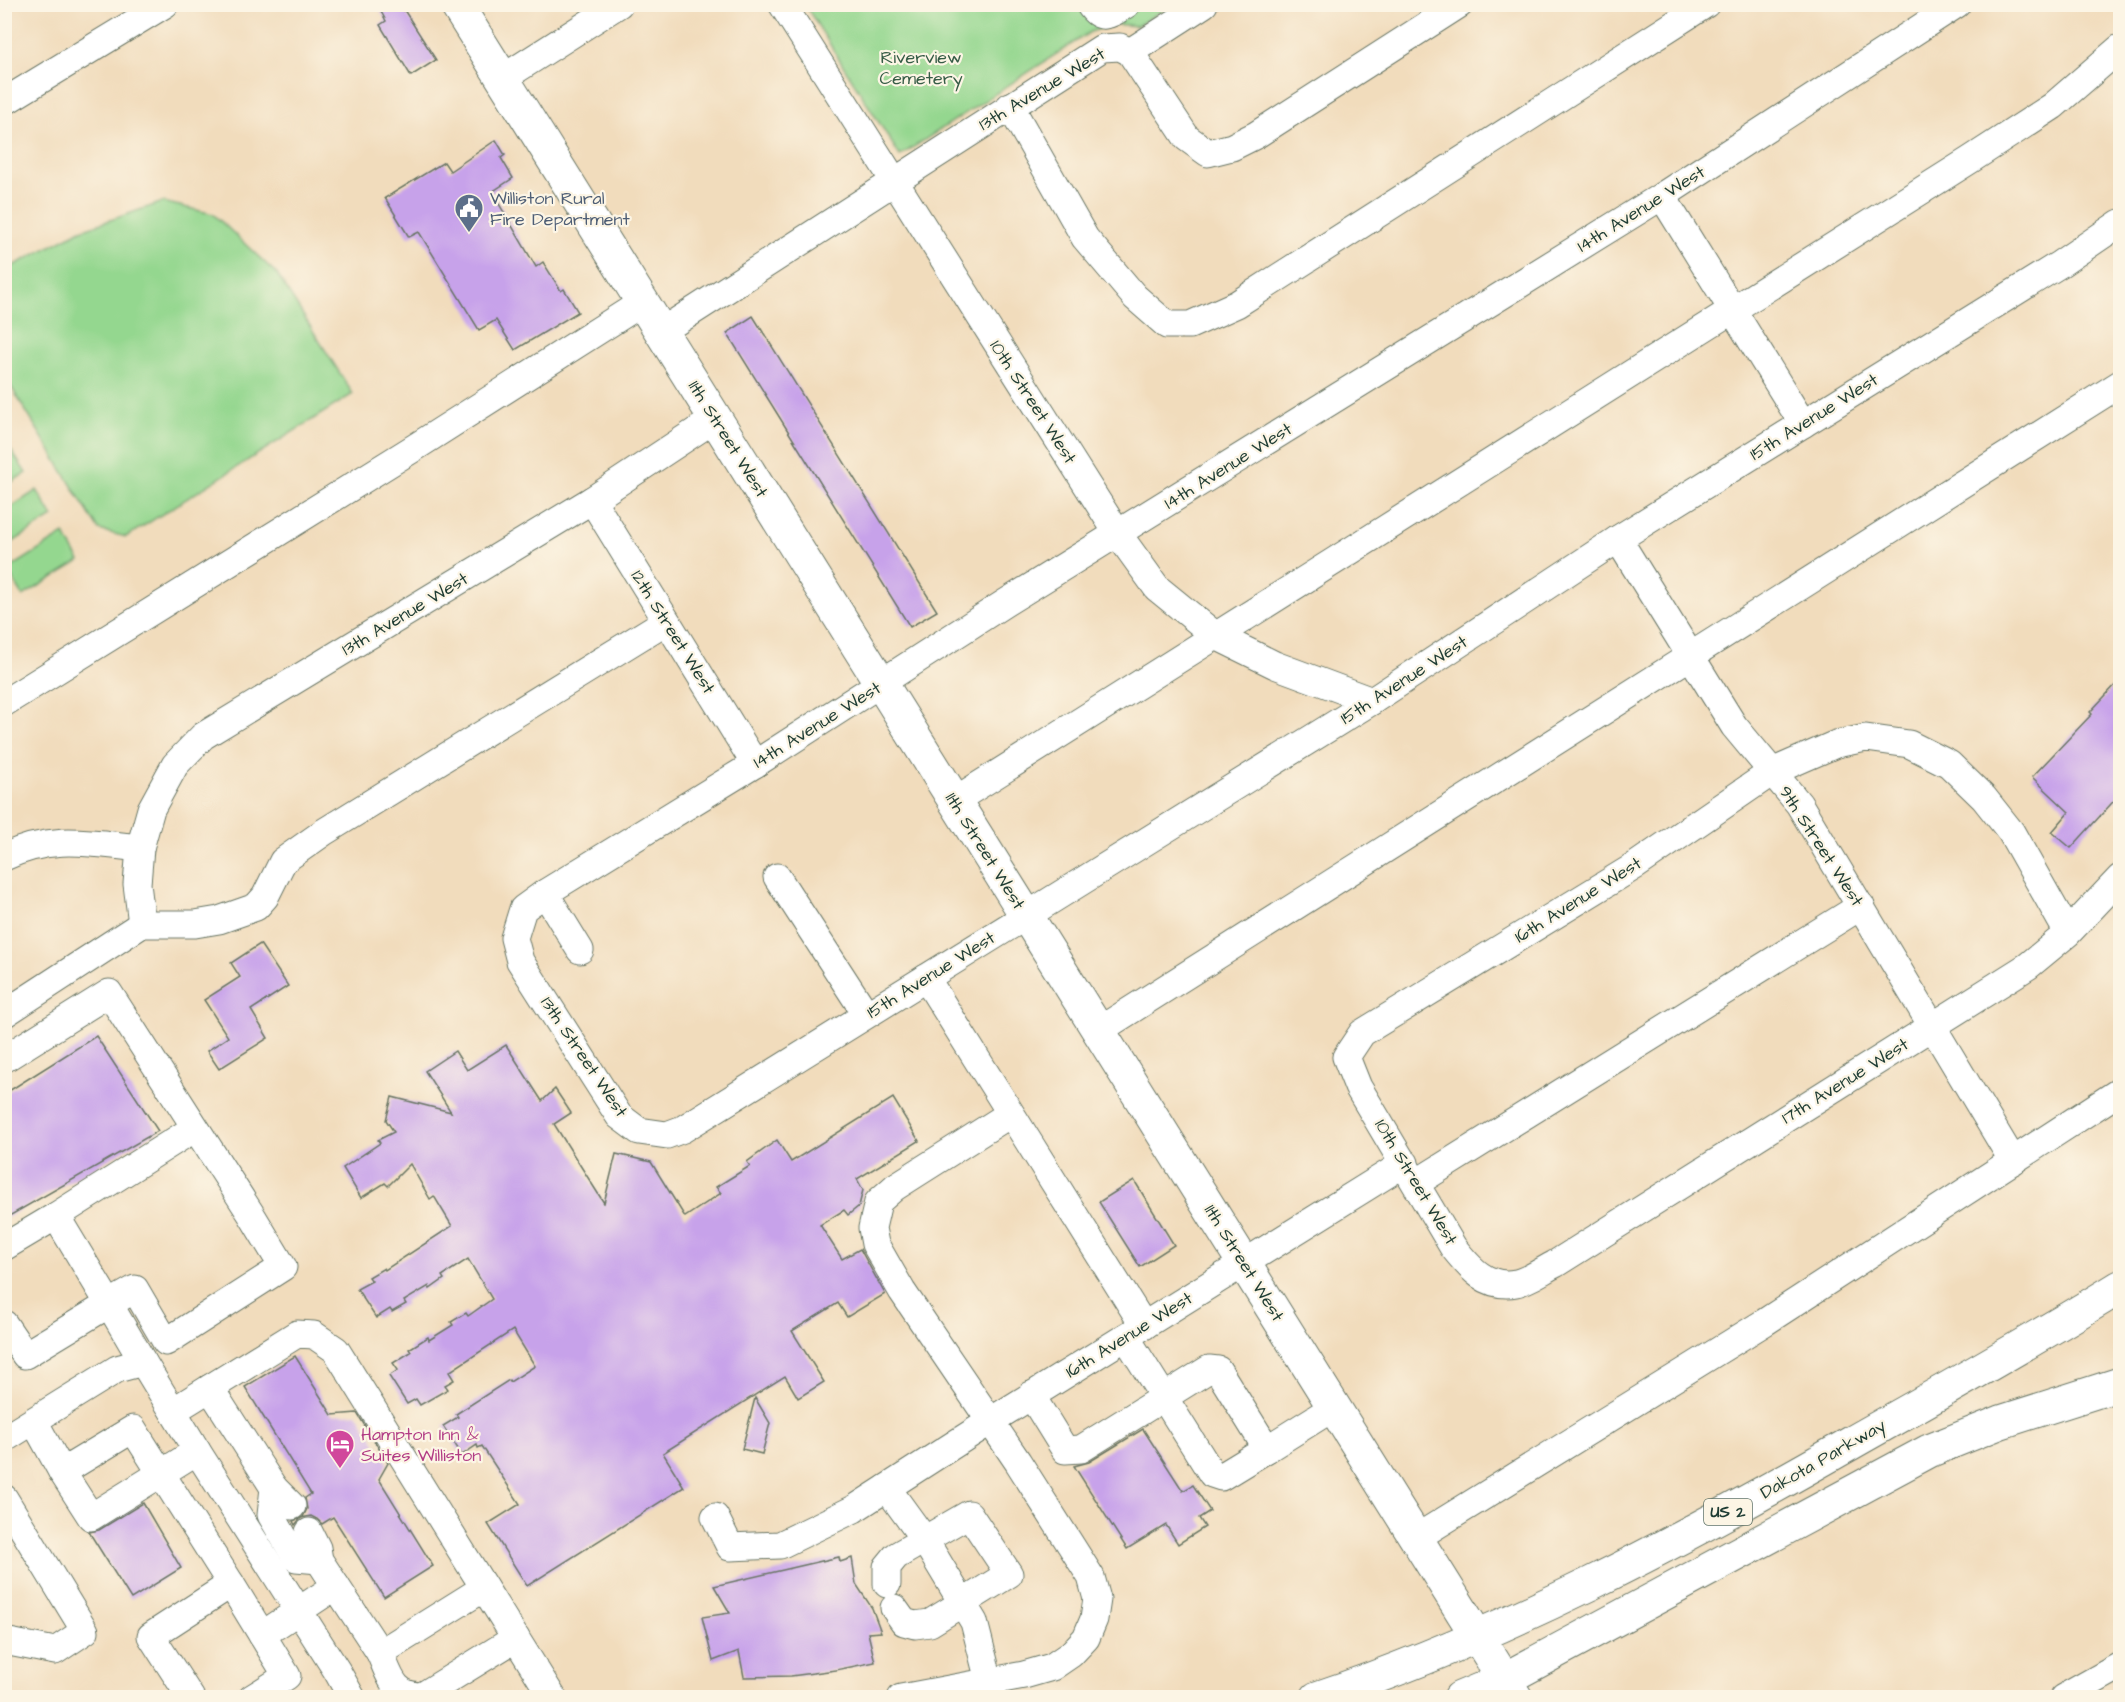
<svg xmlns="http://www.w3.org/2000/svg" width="2125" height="1702" font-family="'Architects Daughter',sans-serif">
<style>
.green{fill:#94d78f;stroke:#5a8a62;stroke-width:1.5}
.building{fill:#c7a2ea}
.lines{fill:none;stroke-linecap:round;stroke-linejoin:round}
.minor-casing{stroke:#687564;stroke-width:29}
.major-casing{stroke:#687564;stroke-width:35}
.highway-casing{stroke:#687564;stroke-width:35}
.minor{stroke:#fff;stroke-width:27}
.major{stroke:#fff;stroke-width:33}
.highway{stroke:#fff;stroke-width:33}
.labels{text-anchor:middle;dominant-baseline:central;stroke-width:4.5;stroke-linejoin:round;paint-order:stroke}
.shield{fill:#fcf5e5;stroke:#617469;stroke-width:1.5}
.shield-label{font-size:16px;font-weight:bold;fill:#1f3d34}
.park-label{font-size:18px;fill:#365c46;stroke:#fcf5e5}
.street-label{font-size:18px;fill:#1f3d34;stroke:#fcf5e5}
.service-label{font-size:18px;fill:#4e5e75;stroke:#fcf5e5;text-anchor:start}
.hotel-label{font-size:18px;fill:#b23c85;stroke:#fcf5e5;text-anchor:start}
</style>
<rect width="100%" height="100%" fill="#fcf5e5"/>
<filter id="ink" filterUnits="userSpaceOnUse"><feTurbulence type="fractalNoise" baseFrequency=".0167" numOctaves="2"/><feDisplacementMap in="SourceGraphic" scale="12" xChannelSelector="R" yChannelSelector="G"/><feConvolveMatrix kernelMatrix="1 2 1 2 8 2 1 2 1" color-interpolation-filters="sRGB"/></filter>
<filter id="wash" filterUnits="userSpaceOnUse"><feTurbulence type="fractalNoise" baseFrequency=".008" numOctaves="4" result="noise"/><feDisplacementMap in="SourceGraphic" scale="24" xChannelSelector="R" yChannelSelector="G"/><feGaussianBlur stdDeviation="1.35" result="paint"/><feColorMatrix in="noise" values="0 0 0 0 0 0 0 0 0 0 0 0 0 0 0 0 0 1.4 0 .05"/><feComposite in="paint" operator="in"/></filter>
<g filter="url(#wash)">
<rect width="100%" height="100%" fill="#f1dcbc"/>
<g class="green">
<path d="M805 5H1172L1137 26 1115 24 1090 32 900 156Z"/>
<path d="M163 202 213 214 277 274 353 394 126 537 99 530 5 377V270L81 230Z"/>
<path d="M9 447 26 473 5 486V450Z"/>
<path d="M37 490 53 517 5 547V511Z"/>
<path d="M64 534 80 561 23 596 7 570Z"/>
</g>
<g id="blocks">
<g class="building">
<path d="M377 4H399L403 11 404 10 436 60 411 76 380 25 386 21Z"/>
<path d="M496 140 505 155 501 158 513 178 492 192 536 267 543 262 561 291 564 289 578 312 515 350 496 320 479 330 419 232 409 237 385 198 444 162 450 171Z"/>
<path d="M753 316 937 611 910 627 727 333Z"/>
<path d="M2121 679V793L2071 848 2052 832 2069 812 2032 777 2092 714 2090 712Z"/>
<path d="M260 944 288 986 251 1010 268 1038 219 1069 207 1051 228 1037 204 1000 240 977 231 963Z"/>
<path d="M96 1036 158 1131 4 1219V1094Z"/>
<path d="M506 1045 542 1101 555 1089 571 1113 554 1124 604 1203 616 1154 651 1162 685 1217 721 1193 716 1187 750 1166 747 1162 777 1140 791 1162 893 1098 919 1141 857 1179 863 1190 859 1206 848 1215 844 1210 820 1225 842 1259 860 1249 885 1294 847 1317 838 1303 792 1331 824 1382 798 1398 785 1376 663 1453 684 1487 527 1586 488 1524 520 1504 482 1446 478 1448 477 1445 462 1455 443 1426 458 1417 456 1414 509 1380 510 1382 535 1366 513 1330 449 1372 454 1380 445 1385 448 1389 420 1405 416 1399 407 1404 389 1376 398 1370 393 1363 411 1352 409 1349 428 1337 429 1340 453 1325 451 1322 466 1313 468 1316 492 1299 468 1259 442 1276 444 1279 430 1289 429 1286 404 1301 406 1304 392 1312 390 1309 376 1318 357 1289 372 1281 369 1277 384 1268 385 1270 452 1226 434 1196 430 1199 410 1164 388 1186 385 1183 361 1198 343 1168 380 1143 378 1140 394 1132 386 1120 392 1097 451 1112 425 1071 455 1051 467 1070Z"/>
<path d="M1134 1180 1174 1245 1140 1267 1099 1202Z"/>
<path d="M295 1356 332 1415 357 1413 388 1463 379 1479 433 1566 384 1597 333 1517 322 1524 317 1519 311 1516 301 1518 295 1525 293 1521 303 1517 307 1509 305 1498 311 1494 245 1387Z"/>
<path d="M755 1398 770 1423 762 1454 742 1449Z"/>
<path d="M1143 1429 1183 1491 1193 1485 1210 1511 1199 1518 1205 1527 1178 1544 1166 1525 1127 1549 1074 1466 1089 1462Z"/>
<path d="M143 1503 181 1568 131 1599 89 1532 99 1530Z"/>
<path d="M839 1557 840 1562 852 1558 856 1584 872 1608 881 1632 868 1633 875 1662 836 1670 791 1676 744 1677 739 1651 713 1661 702 1617 730 1613 714 1586Z"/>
</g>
</g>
</g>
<g filter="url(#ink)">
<use href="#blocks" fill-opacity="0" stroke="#687564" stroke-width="1.5"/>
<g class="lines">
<g class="minor-casing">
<g id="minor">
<path d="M782 4 1118 534 1157 588 1216 636 1275 665 1372 701"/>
<path d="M1089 4C1101 23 1111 14 1127 4"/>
<path d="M1957 4 1662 196 1005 603 755 764 545 893 523 909 514 938 520 961 619 1116 639 1131 667 1135 683 1129 1372 701 1618 539 2060 264 2120 223"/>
<path d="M1130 52 1204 4"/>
<path d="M503 78 619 4"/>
<path d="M4 102 165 4"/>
<path d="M1010 106 1085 238 1135 297 1167 325H1190L1237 304 1706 4"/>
<path d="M1662 196 1803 424"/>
<path d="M662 331 1102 48 1120 47 1130 52 1187 138 1208 153 1232 147 1256 135 1460 4"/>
<path d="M592 500 755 764"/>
<path d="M1618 539 1734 726 1799 804 2013 1161"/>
<path d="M4 703 414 448 643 302"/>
<path d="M954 801 1970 160 2053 106 2120 48"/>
<path d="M4 857C53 834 89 843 140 848"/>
<path d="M777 877 866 1014"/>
<path d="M545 893 580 950"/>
<path d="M142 924 137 884 140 848 151 809 175 765 203 736 592 500 716 418"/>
<path d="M2068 933 2011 832 1984 798 1949 764 1909 744 1866 738 1836 744 1772 772 1635 866 1362 1033 1346 1057 1358 1087 1453 1247C1469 1267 1486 1289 1516 1283 1528 1281 1543 1270 1555 1264L2028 966 2068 933 2120 878"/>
<path d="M926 978 1144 1326"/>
<path d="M4 1014 142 924H195L219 920 256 907 265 897 283 861 324 832 666 621"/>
<path d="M1098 1031 2120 384"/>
<path d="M4 1059 109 993 251 1214 283 1267 166 1342 135 1289 109 1304 56 1216 195 1128"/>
<path d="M1416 1183 1861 906"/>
<path d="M4 1247 56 1216"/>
<path d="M4 1324 25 1355 109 1304 143 1362"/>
<path d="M1126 1337 1212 1474 1221 1477 1267 1449"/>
<path d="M210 1388 274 1488 292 1506"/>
<path d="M1031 1395 1065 1450 1081 1449 1209 1369 1218 1370 1267 1449 1334 1407"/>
<path d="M173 1411 297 1334 314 1335 336 1350 553 1698"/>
<path d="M34 1421 62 1472 133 1429 231 1584"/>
<path d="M4 1439 117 1369 143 1362 197 1451 337 1671 352 1698"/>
<path d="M62 1472 91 1517 197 1451"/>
<path d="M274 1488 271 1515 296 1558 319 1560"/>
<path d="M887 1488 924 1539 974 1622 989 1681"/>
<path d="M4 1498 85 1631 55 1651 4 1641"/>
<path d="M715 1517 730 1547 780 1545 854 1509 989 1422 1405 1163"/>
<path d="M1416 1538 1765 1322 2120 1091"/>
<path d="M887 1584V1567L896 1556 969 1514 1009 1574 930 1623 915 1625 904 1622 894 1608"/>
<path d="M336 1586 380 1653 484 1588"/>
<path d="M262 1635 336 1586 319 1560 317 1548 309 1532"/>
<path d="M380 1653C390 1676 393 1696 422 1696L516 1638"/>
<path d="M191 1698 151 1636 231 1584 287 1676 252 1698"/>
<path d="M901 1698 1024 1675 1052 1667 1071 1654 1086 1638 1094 1619 1097 1599 1091 1577 1018 1462 902 1291 875 1244 872 1228 878 1202 895 1187 1010 1114"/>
<path d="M2063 1698 2120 1666"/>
</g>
</g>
<g class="major-casing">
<path id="major" d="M456 4 1516 1698"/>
</g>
<g class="highway-casing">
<g id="highway">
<path d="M1317 1698C1505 1635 1682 1540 1853 1442 1943 1391 2033 1341 2120 1287"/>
<path d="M1460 1698 1505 1679 1929 1451 2001 1422 2120 1384"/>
</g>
</g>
<use href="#minor" class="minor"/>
<use href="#major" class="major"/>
<use href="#highway" class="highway"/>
</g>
</g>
<defs>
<g id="civic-pin" transform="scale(1.5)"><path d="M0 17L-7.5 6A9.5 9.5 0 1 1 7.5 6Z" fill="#5c6f8a" stroke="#fcf5e5"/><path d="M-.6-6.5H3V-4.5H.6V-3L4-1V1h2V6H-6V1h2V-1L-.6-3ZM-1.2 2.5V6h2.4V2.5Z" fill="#fff"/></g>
<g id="hotel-pin" transform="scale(1.5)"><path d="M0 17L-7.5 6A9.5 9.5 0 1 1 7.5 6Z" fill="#d1479c" stroke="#fcf5e5"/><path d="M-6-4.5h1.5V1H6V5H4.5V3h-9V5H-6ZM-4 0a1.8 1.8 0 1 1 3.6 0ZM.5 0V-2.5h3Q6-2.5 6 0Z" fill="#fff"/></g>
</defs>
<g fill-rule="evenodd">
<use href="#civic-pin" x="469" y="208"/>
<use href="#hotel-pin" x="340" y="1444"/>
</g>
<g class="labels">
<rect class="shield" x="1704" y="1499" width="48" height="26" rx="4.5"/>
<g class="shield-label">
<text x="1728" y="1512">US 2</text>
</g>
<g class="park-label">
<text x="921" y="57">Riverview<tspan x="921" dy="21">Cemetery</tspan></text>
</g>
<g class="street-label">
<text transform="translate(1042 89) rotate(-31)">13th Avenue West</text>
<text transform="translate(1641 209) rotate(-32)">14th Avenue West</text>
<text transform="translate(1033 402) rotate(57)">10th Street West</text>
<text transform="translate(1814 417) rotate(-32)">15th Avenue West</text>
<text transform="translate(728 439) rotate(58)">11th Street West</text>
<text transform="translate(1228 466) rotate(-32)">14th Avenue West</text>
<text transform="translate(405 614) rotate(-31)">13th Avenue West</text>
<text transform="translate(673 632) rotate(58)">12th Street West</text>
<text transform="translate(1404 680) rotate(-33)">15th Avenue West</text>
<text transform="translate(817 725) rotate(-32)">14th Avenue West</text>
<text transform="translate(1821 846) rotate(57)">9th Street West</text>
<text transform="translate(985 851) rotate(58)">11th Street West</text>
<text transform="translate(1578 900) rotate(-32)">16th Avenue West</text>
<text transform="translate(931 975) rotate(-32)">15th Avenue West</text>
<text transform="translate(584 1057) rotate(56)">13th Street West</text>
<text transform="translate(1845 1081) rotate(-32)">17th Avenue West</text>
<text transform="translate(1416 1182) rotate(59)">10th Street West</text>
<text transform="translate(1244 1263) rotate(58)">11th Street West</text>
<text transform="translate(1129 1335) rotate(-32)">16th Avenue West</text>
<text transform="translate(1823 1459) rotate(-30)">Dakota Parkway</text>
</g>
<g class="service-label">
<text x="490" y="198">Williston Rural<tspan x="490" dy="21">Fire Department</tspan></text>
</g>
<g class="hotel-label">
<text x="361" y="1434">Hampton Inn &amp;<tspan x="361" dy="21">Suites Williston</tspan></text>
</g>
</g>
<rect width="2125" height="1702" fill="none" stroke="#fcf5e5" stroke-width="24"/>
</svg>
